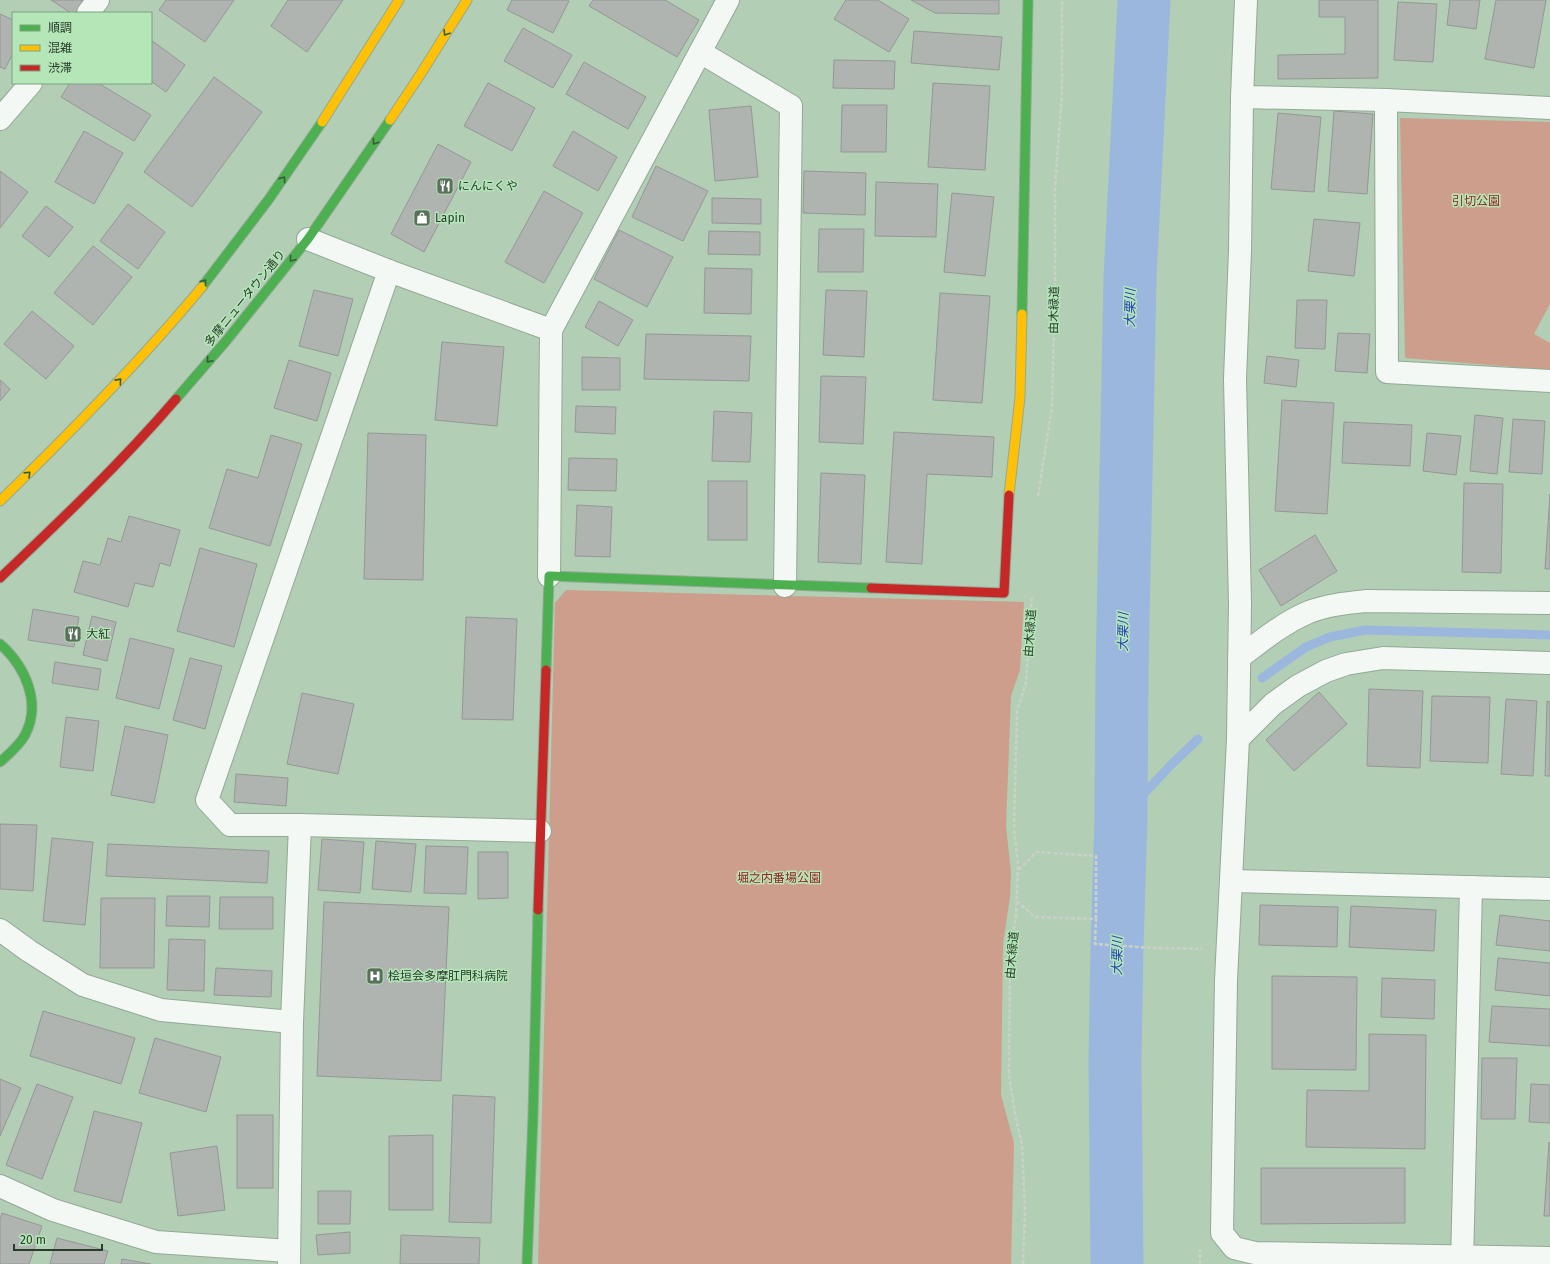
<svg xmlns="http://www.w3.org/2000/svg" width="1550" height="1264" font-family="'Fira Sans','Noto Sans JP',sans-serif">
<style>
.green{fill:#cd9e8c}
.lines{fill:none;stroke-linecap:round;stroke-linejoin:round}
.stream{stroke:#9cb7de;stroke-width:9}
.river{stroke:#9cb7de;stroke-width:53}
.building{fill:#b0b4b1;stroke:#949895}
.street-casing{stroke:#93a995;stroke-width:24}
.fast-casing{stroke:#93a995;stroke-width:11}
.slow-casing{stroke:#93a995;stroke-width:11}
.jam-casing{stroke:#93a995;stroke-width:11}
.path{stroke:#c9d1c9;stroke-width:2.5;stroke-dasharray:4 2;stroke-linecap:butt}
.street{stroke:#f3f8f4;stroke-width:22}
.fast{stroke:#4caf50;stroke-width:9}
.slow{stroke:#ffc107;stroke-width:9}
.jam{stroke:#c62828;stroke-width:9}
.oneway{stroke:#345f36}
.labels{text-anchor:middle;dominant-baseline:central;stroke-width:3;stroke-linejoin:round;paint-order:stroke}
.poi-label{font-size:12px;fill:#293d2b;stroke:#b4e6b8;text-anchor:start}
.park-label{font-size:12px;fill:#99201f;stroke:#b4e6b8}
.street-label{font-size:12px;fill:#293d2b;stroke:#b4e6b8}
.water-label{font-size:13px;font-style:italic;fill:#2341bd;stroke:#b4e6b8}
</style>
<rect width="100%" height="100%" fill="#b2ceb5"/>
<g class="green">
<path d="M1400 118 1550 122V304L1534 334 1550 343V370L1405 358Z"/>
<path d="M566 590 1024 602 1020 670 1011 696 1006 826 1011 872 1010 897 1003 944 1001 1095 1014 1143 1011 1264H538L555 603Z"/>
</g>
<g class="lines">
<g class="stream">
<path d="M1262 678 1306 647 1330 637 1365 630 1550 635"/>
<path d="M1121 818 1170 766 1198 739"/>
</g>
<path class="river" d="M1117 1264 1115 1062 1117 945 1121 818 1122 672 1130 278 1144 0"/>
</g>
<g class="building">
<path d="M51 0H83L75 13H71Z"/>
<path d="M166 0H234L205 42 159 10Z"/>
<path d="M288 0H343L307 52 271 26Z"/>
<path d="M512 0H567L569 1 553 33 507 10Z"/>
<path d="M593 0H665L699 20 677 57 589 6Z"/>
<path d="M846 0H878L909 19 889 52 834 19Z"/>
<path d="M911 0H999V14L935 13Z"/>
<path d="M1319 0H1378V78L1278 79V55L1345 54V17H1319Z"/>
<path d="M1450 0H1480L1476 29 1447 25Z"/>
<path d="M1496 0H1546L1534 68 1485 59Z"/>
<path d="M1398 2 1437 4 1433 62 1394 60Z"/>
<path d="M0 14 13 20V53L5 69 0 67Z"/>
<path d="M523 28 572 55 553 88 504 61Z"/>
<path d="M914 31 1002 37 999 70 911 63Z"/>
<path d="M151 40 185 65 166 92 151 81Z"/>
<path d="M834 60 895 61 894 89 833 88Z"/>
<path d="M584 62 646 97 628 129 566 94Z"/>
<path d="M214 77 262 112 192 207 144 172Z"/>
<path d="M70 83H98L151 115 134 141 61 97Z"/>
<path d="M488 83 535 108 512 151 464 126Z"/>
<path d="M933 83 990 86 985 170 928 167Z"/>
<path d="M842 105H887L886 152H841Z"/>
<path d="M751 106 758 177 715 181 709 110Z"/>
<path d="M1334 111 1373 114 1367 194 1328 191Z"/>
<path d="M1278 113 1321 117 1314 192 1271 189Z"/>
<path d="M84 131 123 153 94 204 55 182Z"/>
<path d="M573 131 617 157 598 191 553 166Z"/>
<path d="M438 144 471 162 424 252 391 234Z"/>
<path d="M656 166 708 191 683 241 632 217Z"/>
<path d="M0 171 28 192 0 228Z"/>
<path d="M804 171 866 173 865 215 803 213Z"/>
<path d="M876 182 938 184 936 237 875 236Z"/>
<path d="M544 191 583 213 544 283 505 262Z"/>
<path d="M952 193 994 197 985 276 944 272Z"/>
<path d="M712 198 761 199V224L712 223Z"/>
<path d="M128 204 165 232 138 269 100 241Z"/>
<path d="M46 206 73 227 49 257 22 236Z"/>
<path d="M1314 219 1360 223 1354 276 1308 271Z"/>
<path d="M819 229H864L863 272H818Z"/>
<path d="M619 230 673 257 647 307 594 279Z"/>
<path d="M709 231 760 232V255L708 254Z"/>
<path d="M93 246 132 277 93 325 54 293Z"/>
<path d="M705 268 752 269 751 314 704 313Z"/>
<path d="M314 290 353 299 338 356 299 346Z"/>
<path d="M826 290 867 291 864 357 823 355Z"/>
<path d="M940 293 990 296 982 403 933 400Z"/>
<path d="M1297 300H1327L1325 349 1295 348Z"/>
<path d="M599 301 633 320 618 346 585 327Z"/>
<path d="M32 311 74 346 46 379 4 344Z"/>
<path d="M1338 333 1370 334 1367 373 1335 371Z"/>
<path d="M646 334 751 336 749 381 644 379Z"/>
<path d="M442 342 504 347 497 426 435 420Z"/>
<path d="M1267 356 1299 360 1296 387 1264 383Z"/>
<path d="M582 357 620 358V390H582Z"/>
<path d="M289 360 331 373 317 421 274 408Z"/>
<path d="M821 376 866 377 863 444 819 442Z"/>
<path d="M0 380 10 389 0 401Z"/>
<path d="M1282 400 1334 403 1327 514 1275 511Z"/>
<path d="M576 406 616 407 615 434 575 432Z"/>
<path d="M714 411 752 413 750 462 712 461Z"/>
<path d="M1475 415 1503 418 1497 474 1470 471Z"/>
<path d="M1513 419 1545 421 1542 474 1509 472Z"/>
<path d="M1344 422 1412 425 1410 466 1342 463Z"/>
<path d="M894 432 994 437 992 477 927 474 922 564 886 562Z"/>
<path d="M368 433 426 435 423 580 364 579Z"/>
<path d="M1427 433 1461 436 1456 475 1423 471Z"/>
<path d="M271 435 302 444 270 546 209 528 227 469 258 478Z"/>
<path d="M569 458 617 459 616 491 568 490Z"/>
<path d="M821 473 865 475 861 564 818 562Z"/>
<rect x="708" y="481" width="39" height="59"/>
<path d="M1464 483 1503 484 1501 573 1462 572Z"/>
<path d="M1550 494V569H1545Z"/>
<path d="M577 505 612 507 610 557 575 556Z"/>
<path d="M129 516 180 530 170 566 160 563 153 587 135 583 128 607 74 592 83 561 100 565 108 538 121 542Z"/>
<path d="M1315 535 1337 571 1281 606 1259 570Z"/>
<path d="M200 548 257 564 234 647 177 631Z"/>
<path d="M33 609 79 617 74 647 28 640Z"/>
<path d="M92 616 116 622 107 661 83 655Z"/>
<path d="M466 617 517 619 513 720 462 719Z"/>
<path d="M130 638 174 649 159 709 116 698Z"/>
<path d="M190 658 222 666 205 729 173 720Z"/>
<path d="M55 662 101 669 98 690 52 683Z"/>
<path d="M1369 689 1423 691 1420 768 1367 766Z"/>
<path d="M1319 692 1347 724 1294 771 1266 740Z"/>
<path d="M302 693 354 704 338 774 287 764Z"/>
<path d="M1432 696 1490 697 1488 763 1430 761Z"/>
<path d="M1506 699 1537 701 1533 776 1501 774Z"/>
<path d="M1547 701 1550 702V776H1545Z"/>
<path d="M66 717 99 721 93 771 60 767Z"/>
<path d="M125 726 168 735 154 803 111 795Z"/>
<path d="M236 774 288 778 286 806 234 802Z"/>
<path d="M0 824 37 825 33 891 0 889Z"/>
<path d="M52 838 93 842 85 925 43 921Z"/>
<path d="M322 839 364 842 360 893 318 890Z"/>
<path d="M376 841 416 844 411 892 372 889Z"/>
<path d="M108 844 269 851 267 883 106 876Z"/>
<path d="M426 846 468 847 466 894 424 893Z"/>
<path d="M478 852H508V898L478 899Z"/>
<path d="M167 896H210L209 927 166 926Z"/>
<path d="M220 897H273V929H219Z"/>
<path d="M101 898H155L154 968H100Z"/>
<path d="M324 902 449 907 441 1081 317 1076Z"/>
<path d="M1260 905 1338 907 1337 947 1259 945Z"/>
<path d="M1351 906 1436 910 1434 951 1349 947Z"/>
<path d="M1500 915 1550 921V951L1496 945Z"/>
<path d="M169 939 205 940 204 991 167 990Z"/>
<path d="M1498 958 1550 963V996L1495 990Z"/>
<path d="M216 968 272 971 271 997 214 995Z"/>
<path d="M1272 976 1357 977 1356 1070 1272 1069Z"/>
<path d="M1382 978 1435 980 1434 1019 1381 1017Z"/>
<path d="M1492 1006 1550 1009V1046L1489 1042Z"/>
<path d="M43 1011 135 1038 121 1084 30 1056Z"/>
<path d="M1369 1034 1426 1035 1425 1149 1306 1147 1307 1090 1369 1091Z"/>
<path d="M155 1038 221 1057 206 1112 139 1093Z"/>
<path d="M1482 1058H1517L1515 1119H1481Z"/>
<path d="M0 1079 21 1088 0 1136Z"/>
<path d="M37 1084 73 1097 42 1179 6 1165Z"/>
<path d="M1531 1084 1550 1085V1123L1529 1122Z"/>
<path d="M453 1095 495 1097 491 1223 449 1222Z"/>
<path d="M94 1111 142 1123 121 1203 74 1191Z"/>
<rect x="237" y="1115" width="36" height="73"/>
<path d="M433 1135V1210H389V1136Z"/>
<path d="M1549 1142 1550 1143V1216H1544Z"/>
<path d="M217 1146 225 1210 178 1216 170 1153Z"/>
<path d="M1261 1168H1405V1223L1261 1224Z"/>
<path d="M318 1191H351L350 1224H318Z"/>
<path d="M2 1213 42 1226 29 1264H0V1220Z"/>
<path d="M350 1232V1253L318 1255 316 1235Z"/>
<path d="M401 1235 480 1238 479 1264H400Z"/>
<path d="M57 1238 108 1251 104 1264H50Z"/>
<path d="M122 1259 151 1264H121Z"/>
</g>
<g class="lines">
<g class="street-casing">
<g id="street">
<path d="M1246 0 1242 97 1240 251 1235 379 1240 604 1238 739 1226 980 1222 1233 1234 1248 1255 1253 1550 1258"/>
<path d="M88 13 98 0"/>
<path d="M700 52 791 106 785 586"/>
<path d="M1242 97 1386 100 1550 108"/>
<path d="M1386 100 1387 372 1550 381"/>
<path d="M0 119 31 83"/>
<path d="M308 239 389 271 551 330"/>
<path d="M389 271 207 800 230 825H300L540 831"/>
<path d="M549 576 551 330 728 0"/>
<path d="M1239 658C1261 641 1283 623 1309 612 1327 605 1347 603 1366 601L1550 603"/>
<path d="M1238 739 1273 704 1298 686 1326 671 1346 664 1383 658 1550 663"/>
<path d="M1231 881 1550 889"/>
<path d="M0 930 29 951 83 985 161 1010 292 1022"/>
<path d="M0 1186 53 1210 156 1242 289 1251"/>
<path d="M289 1264 292 1022 300 825"/>
<path d="M1462 1264 1471 887"/>
</g>
</g>
<g class="fast-casing">
<g id="fast">
<path d="M202 287 269 199 322 122"/>
<path d="M1022 314 1028 0"/>
<path d="M176 399 226 341 308 239 390 120"/>
<path d="M0 644C25 666 42 703 25 735 19 746 9 754 0 762"/>
<path d="M546 670 549 576 871 588"/>
<path d="M527 1264 533 1116 538 910"/>
</g>
</g>
<g class="slow-casing">
<g id="slow">
<path d="M390 120 420 75 467 0"/>
<path d="M322 122 399 0"/>
<path d="M1009 495 1020 397 1022 314"/>
<path d="M0 501C70 433 139 363 202 287"/>
</g>
</g>
<g class="jam-casing">
<g id="jam">
<path d="M0 578C61 520 121 463 176 399"/>
<path d="M871 588 1004 593 1009 495"/>
<path d="M538 910 546 670"/>
</g>
</g>
<g class="path">
<path d="M1038 496 1052 407 1055 279V187L1062 93V0"/>
<path d="M1019 870 1036 852 1096 856V919"/>
<path d="M1017 901 1035 917 1096 919 1095 944 1153 948 1202 949"/>
<path d="M1023 1264 1025 1211 1022 1145 1015 1114 1009 1074 1010 954 1016 916 1018 865 1014 828 1017 711 1026 683 1032 597"/>
<path d="M1200 1264V1250"/>
</g>
<use href="#street" class="street"/>
<use href="#fast" class="fast"/>
<use href="#slow" class="slow"/>
<use href="#jam" class="jam"/>
</g>
<defs><path id="oneway-chevron" d="M-2-3.5L2.5 0L-2 3.5" fill="none" stroke-width="1.6" stroke-linecap="round" stroke-linejoin="round"/></defs>
<g class="oneway">
<use href="#oneway-chevron" transform="translate(446 33) rotate(122)"/>
<use href="#oneway-chevron" transform="translate(375 142) rotate(124)"/>
<use href="#oneway-chevron" transform="translate(283 179) rotate(-55)"/>
<use href="#oneway-chevron" transform="translate(292 259) rotate(129)"/>
<use href="#oneway-chevron" transform="translate(204 282) rotate(-52)"/>
<use href="#oneway-chevron" transform="translate(209 360) rotate(131)"/>
<use href="#oneway-chevron" transform="translate(119 381) rotate(-48)"/>
<use href="#oneway-chevron" transform="translate(28 474) rotate(-44)"/>
</g>
<defs>
<g id="restaurant-square" transform="scale(0.9)"><rect x="-9" y="-9" width="18" height="18" rx="4" fill="#59705b" stroke="#b4e6b8"/><path d="M-5-6h1v4h1v-4h1v4h1v-4h1v5L-1.5 .5V6h-2V.5L-5-1ZM5-6V6H3V1.5H1.5Q1.5-4 5-6Z" fill="#fff"/></g>
<g id="shop-square" transform="scale(0.9)"><rect x="-9" y="-9" width="18" height="18" rx="4" fill="#59705b" stroke="#b4e6b8"/><path d="M-5-2.5h2.3a2.7 3.5 0 0 1 5.4 0H5L5.5 6h-11ZM-1.5-2.5h3a1.5 2.3 0 0 0-3 0Z" fill="#fff"/></g>
<g id="hospital-square" transform="scale(0.9)"><rect x="-9" y="-9" width="18" height="18" rx="4" fill="#59705b" stroke="#b4e6b8"/><path d="M-5-5h3v3.5h4V-5h3V5h-3V1.5h-4V5h-3Z" fill="#fff"/></g>
</defs>
<g fill-rule="evenodd">
<use href="#restaurant-square" x="445" y="186"/>
<use href="#shop-square" x="422" y="218"/>
<use href="#restaurant-square" x="73" y="634"/>
<use href="#hospital-square" x="375" y="976"/>
</g>
<g class="labels">
<g class="poi-label">
<text x="458" y="186">にんにくや</text>
<text x="435" y="218">Lapin</text>
<text x="86" y="634">大紅</text>
<text x="388" y="976">桧垣会多摩肛門科病院</text>
</g>
<g class="park-label">
<text x="1476" y="201">引切公園</text>
<text x="779" y="878">堀之内番場公園</text>
</g>
<g class="street-label">
<text transform="translate(245 298) rotate(-51)">多摩ニュータウン通り</text>
<text transform="translate(1054 310) rotate(-89)">由木緑道</text>
<text transform="translate(1030 633) rotate(-86)">由木緑道</text>
<text transform="translate(1012 955) rotate(-85)">由木緑道</text>
</g>
<g class="water-label">
<text transform="translate(1130 308) rotate(-89)">大栗川</text>
<text transform="translate(1123 632) rotate(-89)">大栗川</text>
<text transform="translate(1117 956) rotate(-89)">大栗川</text>
</g>
</g>
<rect x="12" y="12" width="140" height="72" fill="#b4e6b8" stroke="#7ca280"/>
<rect x="20" y="25" width="20" height="6" fill="#4caf50" stroke="#7ca280"/>
<text x="48" y="32" font-size="12" fill="#293d2b">順調</text>
<rect x="20" y="45" width="20" height="6" fill="#ffc107" stroke="#7ca280"/>
<text x="48" y="52" font-size="12" fill="#293d2b">混雑</text>
<rect x="20" y="65" width="20" height="6" fill="#c62828" stroke="#7ca280"/>
<text x="48" y="72" font-size="12" fill="#293d2b">渋滞</text>
<path d="M14 1244v6h88v-6" fill="none" stroke="#293d2b" stroke-width="2"/>
<text x="20" y="1244" font-size="12" fill="#293d2b" stroke="#b4e6b8" stroke-width="3" paint-order="stroke">20 m</text>
</svg>
